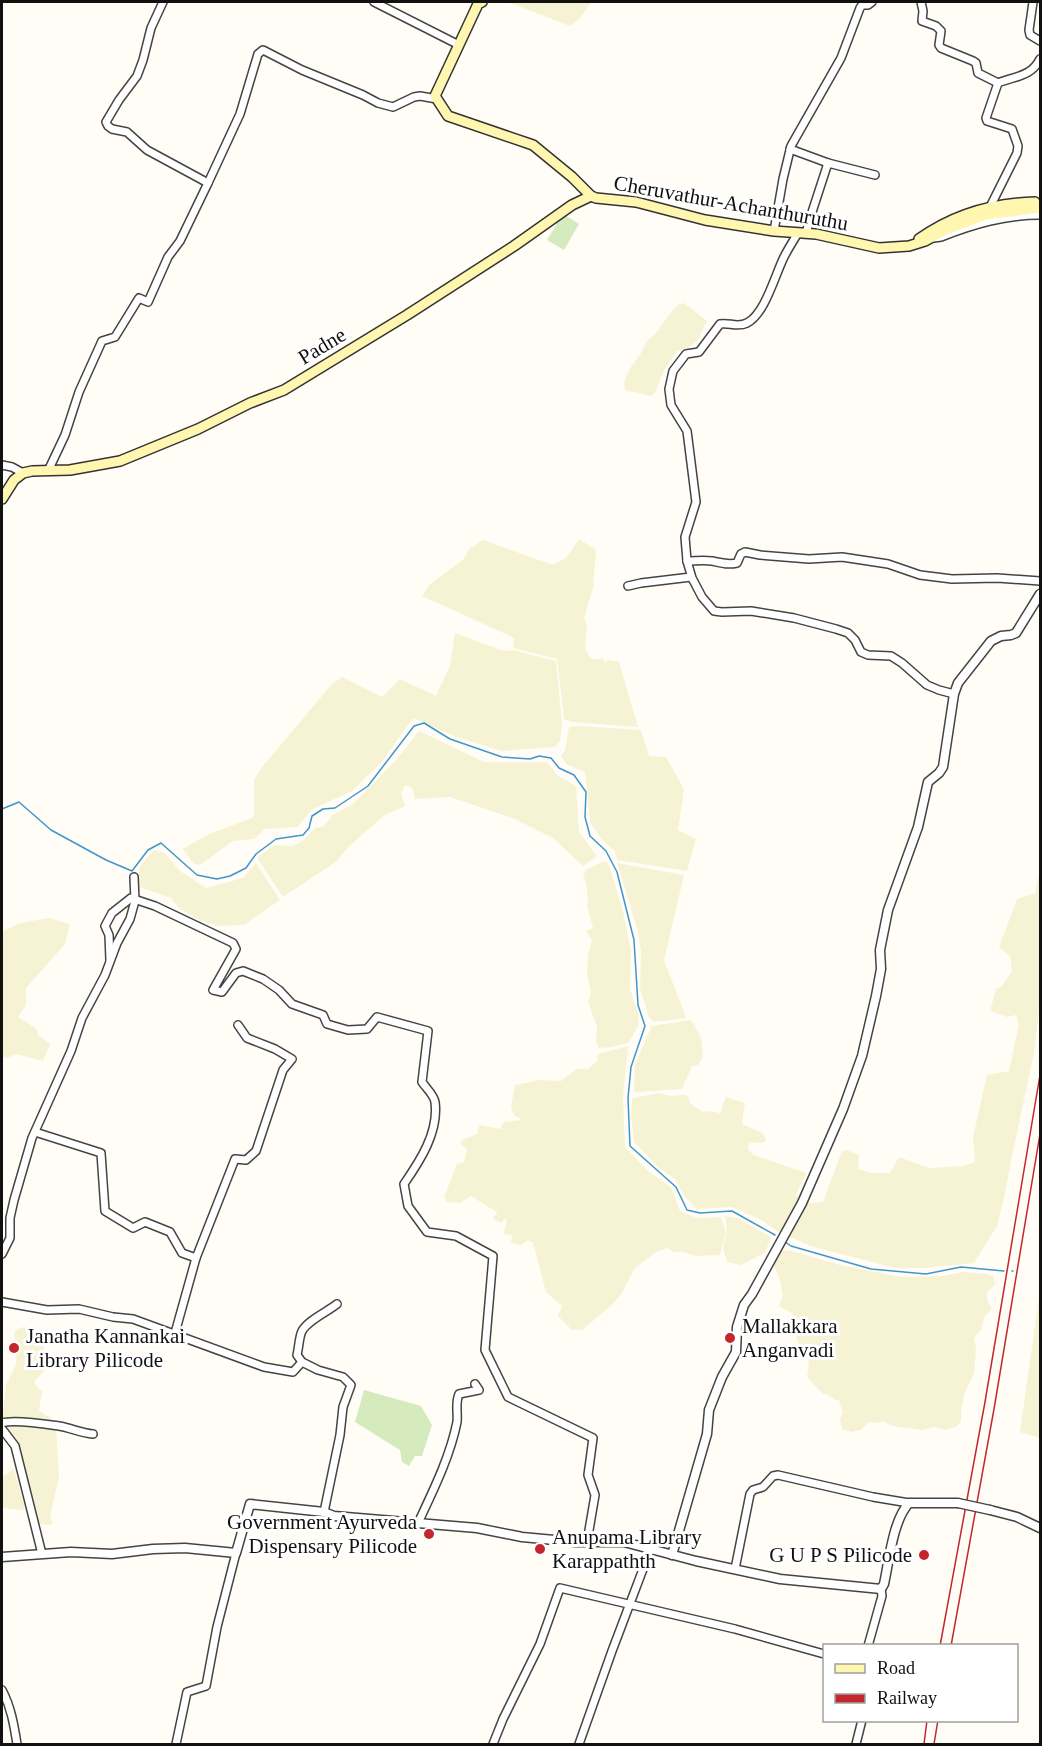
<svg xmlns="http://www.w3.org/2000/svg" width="1042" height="1746" font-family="'Times New Roman',serif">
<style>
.farmland{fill:#f6f3d4}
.green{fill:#d5ebbd}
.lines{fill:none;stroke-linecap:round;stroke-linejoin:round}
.stream{stroke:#3f96cf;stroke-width:1.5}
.minor-casing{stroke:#444;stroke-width:10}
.tertiary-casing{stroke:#444;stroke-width:11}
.secondary-casing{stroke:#333;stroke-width:12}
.minor{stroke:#fff;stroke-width:7}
.tertiary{stroke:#fff;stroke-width:8}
.secondary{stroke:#fff6b0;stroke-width:9}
.rail{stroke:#c4262e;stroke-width:1.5}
.tertiary-bridge-casing{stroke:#444;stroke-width:11;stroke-linecap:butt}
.tertiary-bridge{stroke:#fff;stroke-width:8}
.poi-dot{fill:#c4262e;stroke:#fff;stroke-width:2}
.labels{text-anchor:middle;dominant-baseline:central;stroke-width:6;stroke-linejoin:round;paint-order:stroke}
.street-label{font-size:21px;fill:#111;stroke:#fff}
.poi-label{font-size:21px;fill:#111;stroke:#fff;text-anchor:start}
</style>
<rect width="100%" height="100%" fill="#fffdf5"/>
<g class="farmland">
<path d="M508 2H591L580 18 570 26Z"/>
<path d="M684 303 707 321 698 340 692 345 676 352 665 369 654 394 650 396 625 390 624 381 631 367 641 353 647 341 655 334 673 310 678 305Z"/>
<path d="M579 539 596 550 593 588 584 618 587 628 585 648 591 659H603L605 663 608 660 619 662 638 727 571 722 564 719 557 659 513 648 514 639 508 635 422 596 430 584 464 559 469 549 483 540 553 565 566 558Z"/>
<path d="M455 633 504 651 513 650 556 661 562 723 560 741 555 747 502 751 456 737 413 718 381 763 352 791 313 809 297 827 265 829 254 839 233 841 200 865 194 864 183 849 207 835 254 817V780L262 767 332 684 342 677 382 697 400 679 436 696 450 666Z"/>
<path d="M576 726 641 730 649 756 666 757 684 789 678 830 696 839 687 871 617 860 615 851 602 840 590 822 585 772 566 764 561 755 565 751 569 727Z"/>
<path d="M419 731 484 762H547L558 776 576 786 579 832 597 856 583 866 553 838 515 819 450 797 415 799 412 788 405 785 401 794 405 806 385 815 348 847 337 861 283 897 257 858 274 845 292 846 303 841 315 828 323 827 333 815 353 804 397 759Z"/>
<path d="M154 850 165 853 180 871 206 888 243 878 256 863 280 900 244 925 218 926 201 921 179 908 171 898 137 886 140 866Z"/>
<path d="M602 862H607L610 868 623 911 631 951 630 989 639 1016 638 1026 629 1042 613 1047 599 1048 596 1043 597 1027 588 1002 591 994 587 972 588 955 592 940 586 931 593 928 587 906 588 899 586 882 583 876 586 870Z"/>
<path d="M617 863 684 875 664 960 686 1018 654 1022 649 1017 640 989 641 952 638 932Z"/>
<path d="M1040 870V1001L1034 1053 1011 1161 1005 1194 997 1226 974 1263 924 1268H895L810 1246 777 1231 763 1221 732 1207 697 1209 685 1197 676 1180 658 1167 634 1142 631 1116 632 1099 634 1098 659 1093 670 1096 683 1095 688 1096 690 1103 703 1112 710 1111 720 1113 726 1097 745 1103 742 1124 763 1133 766 1140 763 1143 749 1142 748 1149 754 1155 806 1173 796 1195 811 1203 823 1202 842 1151 847 1150 859 1155 858 1169 871 1173H890L899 1157 929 1168 963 1166 975 1162 973 1137 987 1075 1009 1071 1019 1024 1016 1015 1007 1017 990 1011 996 989 1001 987 1012 971 1010 956 999 947 1017 899 1035 893Z"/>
<path d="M49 918 70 924 65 944 26 988V1005L18 1017 37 1029 38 1035 50 1044 43 1061 16 1054 7 1058 2 1056V932L20 923Z"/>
<path d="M691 1020 701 1037 703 1057 698 1065 692 1066 682 1089 634 1092 635 1064 652 1026Z"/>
<path d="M628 1046 623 1097 625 1147 649 1172 671 1187 680 1211 697 1218 721 1217 726 1232 720 1255 696 1256 684 1252H674L667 1248 656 1252 634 1269 622 1293 611 1306 582 1330H572L558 1316 562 1306 546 1292 533 1243 528 1240 521 1245 510 1243 513 1235 503 1234 507 1221 504 1218 502 1223 495 1220 493 1217 498 1213 471 1196 459 1203 447 1202 444 1197 457 1164 464 1162 467 1149 460 1144 462 1140 477 1134 479 1125 500 1129 504 1122 522 1120 514 1115 511 1107 515 1085 539 1080 561 1081 576 1069H588L597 1061 598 1054Z"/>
<path d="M725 1216 738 1218 771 1237 765 1253 741 1265 727 1262 723 1248 727 1232Z"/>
<path d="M781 1250 792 1251 840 1265 902 1277 943 1276 963 1272 986 1274 993 1276 995 1282 994 1286 987 1292V1300L992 1309 984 1317 982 1329 974 1338 976 1349 974 1373 965 1392 961 1411V1421L956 1427 945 1430 934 1427 922 1430 915 1429 898 1427 890 1425 884 1421 879 1423 869 1422 861 1430 852 1432 842 1429 840 1420 843 1411 840 1404 839 1400H835L828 1395 822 1393 807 1377 809 1362 797 1340 793 1314 779 1306 783 1296 780 1280 774 1265 775 1260Z"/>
<path d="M1040 1290V1438L1020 1432Z"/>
<path d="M24 1327 42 1333 47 1368 34 1382 38 1388 42 1391 39 1410 45 1415 50 1417 54 1422 56 1427 59 1477 50 1516 53 1524 49 1525 39 1524 21 1451 18 1444 2 1425 6 1385 16 1365V1342L14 1334 17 1329Z"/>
<path d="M14 1469 25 1509 22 1510 8 1509 2 1507V1477Z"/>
</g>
<g class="green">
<path d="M563 214 579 224 564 250 547 240Z"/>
<path d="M364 1390 421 1406 432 1425 422 1456H415L409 1466 402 1462 400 1450 355 1422Z"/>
</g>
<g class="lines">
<g class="stream">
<path d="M2 809 19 802 51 830 106 860 132 871 148 850 161 843 197 875 217 879 230 876 246 868 256 854 276 839 303 835 309 828 312 816 323 809 335 808 368 786 414 726 424 723 450 739 502 757 530 759 539 756 551 758 559 768 574 775 586 792 585 817 590 836 606 851 617 872 634 940 638 1005 645 1026 631 1067 628 1098 630 1146 676 1187 687 1210 700 1213 732 1211 775 1235"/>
<path d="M785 1242 791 1246 871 1269 926 1274 961 1267 1004 1271"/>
<path d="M1012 1271H1013"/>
</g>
<g class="minor-casing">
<g id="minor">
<path d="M374 2 459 45"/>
<path d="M921 2 923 11 922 21 936 26 941 31 939 45 941 48 973 61 976 63 978 73 998 83"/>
<path d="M1033 2 1029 30 1030 35 1040 41"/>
<path d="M790 149 828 163"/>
<path d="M208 183 240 114 258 54 263 50 302 70 363 95 378 103 393 107 414 97 420 96 437 99"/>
<path d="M990 207 1017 153 1018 146 1012 129 987 121 986 118 998 83C1015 76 1031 77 1040 59"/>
<path d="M774 231 783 179 791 146 841 58 860 8 862 5H868L872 2"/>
<path d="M798 233C793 241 788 249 784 257 775 275 765 314 747 323 737 328 729 322 720 324L699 352 686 354 673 371 669 389 671 405 687 431 696 502 685 537 687 561 692 578 702 597 714 611 722 612 751 611 794 618 836 629 848 633 855 640 861 652 868 655 891 656 902 663 927 685 939 690 954 694"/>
<path d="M806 233 813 209 828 163 875 175"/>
<path d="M934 238 941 237C974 224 1005 215 1040 215"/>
<path d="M2 465 12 467 23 473"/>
<path d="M48 471 65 435 79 392 102 341 115 337 139 298 148 302 168 257 180 241 208 183 147 150 127 132 112 129 108 126 106 122 119 100 137 76 143 60 151 28 163 2"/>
<path d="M687 561C695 561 704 560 712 561 721 563 727 565 737 563L741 554 745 552 760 555 809 559 842 557 888 564 920 575 952 579 997 578 1040 581"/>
<path d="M628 586 641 583 691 577"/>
<path d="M110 960 109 935 105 926 112 913 131 898 155 906 233 943 236 949 213 990 222 992 236 973 243 971 263 979 279 990 292 1004 323 1015 327 1024 348 1030 367 1029 377 1017 428 1031 422 1082C426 1088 434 1095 435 1102 439 1132 420 1161 404 1184L408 1206 427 1232 456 1236 493 1256 485 1350 508 1397 593 1438 588 1475 595 1495 587 1542"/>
<path d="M35 1132 101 1153 105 1211 133 1228 145 1222 170 1232 182 1253 196 1258 235 1159 246 1160 256 1151 283 1070 292 1059 275 1049 247 1038 238 1025"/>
<path d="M2 1254 10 1238V1218L14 1200 32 1138 71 1051 82 1018 105 975 117 943 130 919 135 901 134 877"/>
<path d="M2 1302 47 1310 79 1309 113 1317 133 1319 264 1367 293 1372 302 1362"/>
<path d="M175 1333 196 1258"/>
<path d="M2 1423C14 1419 45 1424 59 1426 71 1428 81 1433 93 1434"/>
<path d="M2 1429 15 1446 42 1554"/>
<path d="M324 1512 340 1435 343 1407 351 1385 343 1377 318 1370 302 1362 297 1355C299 1347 299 1337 302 1331 308 1320 327 1312 337 1304"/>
<path d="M418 1523C433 1491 450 1457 457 1422 458 1412 455 1403 459 1394L479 1390 475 1384"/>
<path d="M735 1569 750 1494 753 1490 763 1487 773 1476 778 1475 873 1497 909 1503"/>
<path d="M868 1646 882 1596 881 1589"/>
<path d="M2 1690C11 1707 14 1725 17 1744"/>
<path d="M176 1744 187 1692 206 1686 217 1627 236 1553"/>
<path d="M493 1744 503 1719 540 1644 560 1588 735 1629 824 1654"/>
<path d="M579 1744 612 1651 651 1548"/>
<path d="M856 1744 862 1720"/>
</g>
</g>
<g class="tertiary-casing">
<g id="tertiary">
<path d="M990 1510 1017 1517 1040 1528"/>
<path d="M672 1555 707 1434 709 1410 722 1377 736 1352 737 1327 744 1305 752 1294 802 1203 843 1109 862 1056 876 996 881 969 880 950 888 910 918 827 928 782 939 773 943 767 954 694 958 683 991 641 1001 636 1011 635 1016 633 1040 594"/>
<path d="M2 1557 71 1552 112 1554 153 1549 185 1548 236 1553 250 1504 324 1512 334 1516 477 1528 522 1537 576 1542H624L696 1561 780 1579 881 1589 884 1584C889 1561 893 1520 909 1503H958"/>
</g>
</g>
<g class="secondary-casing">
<g id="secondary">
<path d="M482 2 478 4 435 96 448 116 533 145 572 177 591 196 596 198 636 202 705 220 774 231 816 234 879 248 909 246 925 241 943 231 986 215 1040 208"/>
<path d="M919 239C954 214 993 203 1035 202"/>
<path d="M2 499 14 480 23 473 32 471 70 470 120 461 198 429 250 403 284 390 407 315 514 246 572 205 591 196"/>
</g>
</g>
<use href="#minor" class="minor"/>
<use href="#tertiary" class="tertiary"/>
<use href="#secondary" class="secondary"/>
<g class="rail">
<path d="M940 1646 985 1402 1040 1075"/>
<path d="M951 1646 994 1409 1040 1134"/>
<path d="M924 1744 927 1720"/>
<path d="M934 1744 938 1720"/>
</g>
<g class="tertiary-bridge-casing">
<path id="tertiary-bridge" d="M958 1503 990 1510"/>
</g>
<use href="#tertiary-bridge" class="tertiary-bridge"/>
</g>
<g class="poi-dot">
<circle cx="730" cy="1338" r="6"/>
<circle cx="14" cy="1348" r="6"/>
<circle cx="429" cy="1534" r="6"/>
<circle cx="540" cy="1549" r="6"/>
<circle cx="924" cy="1555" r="6"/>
</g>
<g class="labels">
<g class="street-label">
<text transform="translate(731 203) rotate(10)">Cheruvathur-Achanthuruthu</text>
<text transform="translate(322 346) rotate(-31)">Padne</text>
</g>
<g class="poi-label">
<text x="742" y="1326">Mallakkara<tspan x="742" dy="24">Anganvadi</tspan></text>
<text x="26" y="1336">Janatha Kannankai<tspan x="26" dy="24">Library Pilicode</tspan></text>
<text x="417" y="1522" text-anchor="end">Government Ayurveda<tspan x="417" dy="24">Dispensary Pilicode</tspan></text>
<text x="552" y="1537">Anupama Library<tspan x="552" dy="24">Karappathth</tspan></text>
<text x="912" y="1555" text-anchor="end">G U P S Pilicode</text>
</g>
</g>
<rect width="1042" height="1746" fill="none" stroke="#111111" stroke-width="6"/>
<rect x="823" y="1644" width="195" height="78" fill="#ffffff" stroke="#a0a0a0" stroke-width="1.5"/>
<rect x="835" y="1664" width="30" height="9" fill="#fff6b0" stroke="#a0a0a0" stroke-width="1.5"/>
<text x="877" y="1674" font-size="18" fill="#111111">Road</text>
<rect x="835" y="1694" width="30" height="9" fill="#c4262e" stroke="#a0a0a0" stroke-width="1.5"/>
<text x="877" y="1704" font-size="18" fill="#111111">Railway</text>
</svg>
